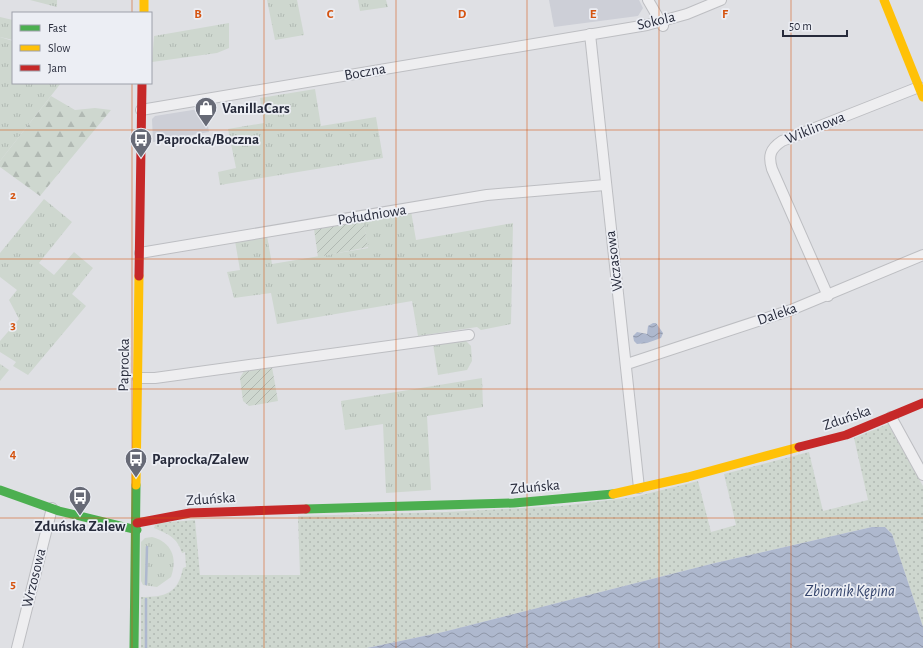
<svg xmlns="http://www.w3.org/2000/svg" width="923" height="648" font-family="'Alegreya Sans',sans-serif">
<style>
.built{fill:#cdcfd7}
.grass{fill:url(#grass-tufts)}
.forest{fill:url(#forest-firs)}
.park{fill:url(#park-dots)}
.garden{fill:url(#garden-furrows)}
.water{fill:url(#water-waves)}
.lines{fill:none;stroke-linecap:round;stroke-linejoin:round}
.stream{stroke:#aeb8ce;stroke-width:2.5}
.street-casing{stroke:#bdbec2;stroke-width:12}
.street{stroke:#eeeef0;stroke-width:10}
.fast{stroke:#4caf50;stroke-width:9}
.slow{stroke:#ffc107;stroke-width:9}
.jam{stroke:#c62828;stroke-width:9}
.grid{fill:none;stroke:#d55411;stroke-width:1;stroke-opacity:0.55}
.labels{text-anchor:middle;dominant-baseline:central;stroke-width:3.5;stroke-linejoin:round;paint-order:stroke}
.street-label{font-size:15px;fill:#272b3b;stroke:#eceef4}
.poi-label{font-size:15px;font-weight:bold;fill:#272b3b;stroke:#eceef4;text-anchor:start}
.water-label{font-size:16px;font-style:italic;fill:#34446c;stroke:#eceef4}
.grid-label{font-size:13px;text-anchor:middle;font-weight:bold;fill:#d55411;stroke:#eceef4;stroke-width:3.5;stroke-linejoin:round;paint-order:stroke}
</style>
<defs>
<pattern id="grass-tufts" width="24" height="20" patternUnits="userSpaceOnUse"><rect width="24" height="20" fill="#ced7cf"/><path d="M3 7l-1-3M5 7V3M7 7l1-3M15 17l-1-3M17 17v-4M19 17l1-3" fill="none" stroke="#b1b9b3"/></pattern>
<pattern id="forest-firs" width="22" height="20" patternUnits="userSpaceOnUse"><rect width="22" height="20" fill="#ced7cf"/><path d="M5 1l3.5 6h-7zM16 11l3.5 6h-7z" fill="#b1b9b3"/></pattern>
<pattern id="park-dots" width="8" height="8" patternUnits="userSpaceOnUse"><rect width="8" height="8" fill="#ced7cf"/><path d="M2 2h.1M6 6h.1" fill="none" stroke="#b1b9b3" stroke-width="1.8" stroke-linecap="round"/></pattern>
<pattern id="garden-furrows" width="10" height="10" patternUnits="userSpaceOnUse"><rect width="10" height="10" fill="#ced7cf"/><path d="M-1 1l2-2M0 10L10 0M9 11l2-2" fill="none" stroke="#b1b9b3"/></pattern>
<pattern id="water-waves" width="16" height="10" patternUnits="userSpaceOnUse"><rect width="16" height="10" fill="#aeb8ce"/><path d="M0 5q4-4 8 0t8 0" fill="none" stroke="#8e96a8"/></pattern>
</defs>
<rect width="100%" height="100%" fill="#dfe0e4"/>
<g class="built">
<path d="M549 0H639L643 8 638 16 554 27Z"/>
<path d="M205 108 209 132 153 142 152 119 155 116Z"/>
</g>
<g class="grass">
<path d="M30 0H57V7Z"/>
<path d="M267 0H297L304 35 275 40Z"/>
<path d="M358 0H386L388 7 360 11Z"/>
<path d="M0 17 13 20V40L0 37Z"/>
<path d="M229 23V48L217 53 152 62 154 36Z"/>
<path d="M0 37 13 41V83H61L0 161Z"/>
<path d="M315 89 321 126 376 117 383 158 220 185 218 172 236 168 228 129 264 123 260 98Z"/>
<path d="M44 199 72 222 39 263 54 275 74 252 93 268 72 294 86 306 28 375 13 366 16 362 0 352V341L19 319 9 300 17 290 0 277V253Z"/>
<path d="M411 211 416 240 513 223 511 324 481 330 477 327 418 336 412 301 277 324 271 293 234 298 227 272 240 270 235 241 267 236 272 264 368 248 363 220Z"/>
<path d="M464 339 471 346 472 361 467 370 438 375 433 344Z"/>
<path d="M0 364 9 370 0 381Z"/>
<path d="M482 378 483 407 427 416 431 490 386 493 383 424 345 430 341 401Z"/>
<path d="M152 537C171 542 178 557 171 577L157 587 143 585 141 581V542L145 538Z"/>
</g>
<path class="forest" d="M51 96 75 110 95 108 111 110 40 196 0 167V161Z"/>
<path class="park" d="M888 424 923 486V627L892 534 885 527H872L711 564 443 632 367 648H141V597C165 597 178 594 183 568L186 567 185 552 182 553C177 537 168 534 154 528L155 525 159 523 195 520 200 575H300L298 516 446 512 561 506 634 497 698 481 711 532 736 525 724 474 809 452 823 511 868 500 854 438Z"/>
<g class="garden">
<path d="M363 220 368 247 318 257 314 229Z"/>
<path d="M272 367 278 401 249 406 243 401 240 378 244 371Z"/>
</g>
<g class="water">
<path d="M653 323H656L663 333 661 338 647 343 637 344 634 341 633 336 637 332 647 334 648 326Z"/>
<path d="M872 527H885L892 534 923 627V648H367L443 632 711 564Z"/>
</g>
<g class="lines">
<g class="stream">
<path d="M146 584 147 547"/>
<path d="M146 648V599"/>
</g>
<g class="street-casing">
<g id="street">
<path d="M648 0 663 26"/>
<path d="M590 34 639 488"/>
<path d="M141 110 647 25 687 14 721 0"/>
<path d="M140 253 487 195 605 185"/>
<path d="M828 296 772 169C768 156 770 149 782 141L919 87"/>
<path d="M627 364 791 310 923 255"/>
<path d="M138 378H155L469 335"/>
<path d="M891 417 923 475"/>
<path d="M17 648 52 508"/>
</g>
</g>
<use href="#street" class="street"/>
<g class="fast">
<path d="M0 490 59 511 137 530"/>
<path d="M306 509 514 503 613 494"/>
<path d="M134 648 136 485"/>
</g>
<g class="slow">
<path d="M144 0V13"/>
<path d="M884 0 923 97"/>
<path d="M136 485 139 276"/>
<path d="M613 494 688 477 799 447"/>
</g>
<g class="jam">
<path d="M139 276 142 83"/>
<path d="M799 447 846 435 923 403"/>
<path d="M137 523 190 513 306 509"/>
</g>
</g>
<path class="grid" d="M132 0V13M264 0V648M396 0V648M527 0V648M659 0V648M791 0V648M132 83V648M0 130H923M0 259H923M0 389H923M0 518H923"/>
<defs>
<g id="shop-pin" transform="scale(1.15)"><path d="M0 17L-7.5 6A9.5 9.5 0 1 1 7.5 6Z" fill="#676a76" stroke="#eceef4"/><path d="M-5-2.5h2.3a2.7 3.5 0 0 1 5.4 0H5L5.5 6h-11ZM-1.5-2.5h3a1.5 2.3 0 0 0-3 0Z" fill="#fff"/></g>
<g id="bus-pin" transform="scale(1.15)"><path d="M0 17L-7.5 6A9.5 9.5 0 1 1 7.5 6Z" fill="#676a76" stroke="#eceef4"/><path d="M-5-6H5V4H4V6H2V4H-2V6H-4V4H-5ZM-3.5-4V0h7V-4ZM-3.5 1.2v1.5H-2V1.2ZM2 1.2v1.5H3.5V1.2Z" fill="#fff"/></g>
</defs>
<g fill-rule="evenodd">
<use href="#shop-pin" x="206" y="108"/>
<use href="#bus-pin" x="141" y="139"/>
<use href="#bus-pin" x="136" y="459"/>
<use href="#bus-pin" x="80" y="497"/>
</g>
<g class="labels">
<g class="street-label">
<text transform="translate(656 21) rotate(-13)">Sokola</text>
<text transform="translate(365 72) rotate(-10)">Boczna</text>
<text transform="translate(815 128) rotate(-22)">Wiklinowa</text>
<text transform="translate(372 215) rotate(-9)">Południowa</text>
<text transform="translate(614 261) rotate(-97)">Wczasowa</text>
<text transform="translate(777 314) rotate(-19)">Daleka</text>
<text transform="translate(124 365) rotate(-89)">Paprocka</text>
<text transform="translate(847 418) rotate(-19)">Zduńska</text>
<text transform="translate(535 487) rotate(-5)">Zduńska</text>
<text transform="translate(211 499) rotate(-4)">Zduńska</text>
<text transform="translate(34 578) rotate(-76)">Wrzosowa</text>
</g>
<g class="poi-label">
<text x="222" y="108">VanillaCars</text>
<text x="156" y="139">Paprocka/Boczna</text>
<text x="152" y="459">Paprocka/Zalew</text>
<text x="80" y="526" text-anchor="middle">Zduńska Zalew</text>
</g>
<g class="water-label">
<text x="850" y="591">Zbiornik Kępina</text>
</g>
</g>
<g class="grid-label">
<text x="198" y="18">B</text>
<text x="330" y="18">C</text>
<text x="462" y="18">D</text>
<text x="593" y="18">E</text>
<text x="725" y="18">F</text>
<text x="13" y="199">2</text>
<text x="13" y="329">3</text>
<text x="13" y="458">4</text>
<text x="13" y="588">5</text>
</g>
<rect x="12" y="12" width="140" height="72" fill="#eceef4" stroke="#9da0aa"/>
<rect x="20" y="25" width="20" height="6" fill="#4caf50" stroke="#9da0aa"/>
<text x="48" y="32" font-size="12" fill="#272b3b">Fast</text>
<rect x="20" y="45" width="20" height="6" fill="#ffc107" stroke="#9da0aa"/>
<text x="48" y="52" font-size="12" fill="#272b3b">Slow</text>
<rect x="20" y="65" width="20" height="6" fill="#c62828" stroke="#9da0aa"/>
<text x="48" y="72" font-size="12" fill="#272b3b">Jam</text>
<path d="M783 30v6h64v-6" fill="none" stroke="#272b3b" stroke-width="2"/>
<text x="789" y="30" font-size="12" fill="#272b3b" stroke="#eceef4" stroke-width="3" paint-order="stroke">50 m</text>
</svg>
